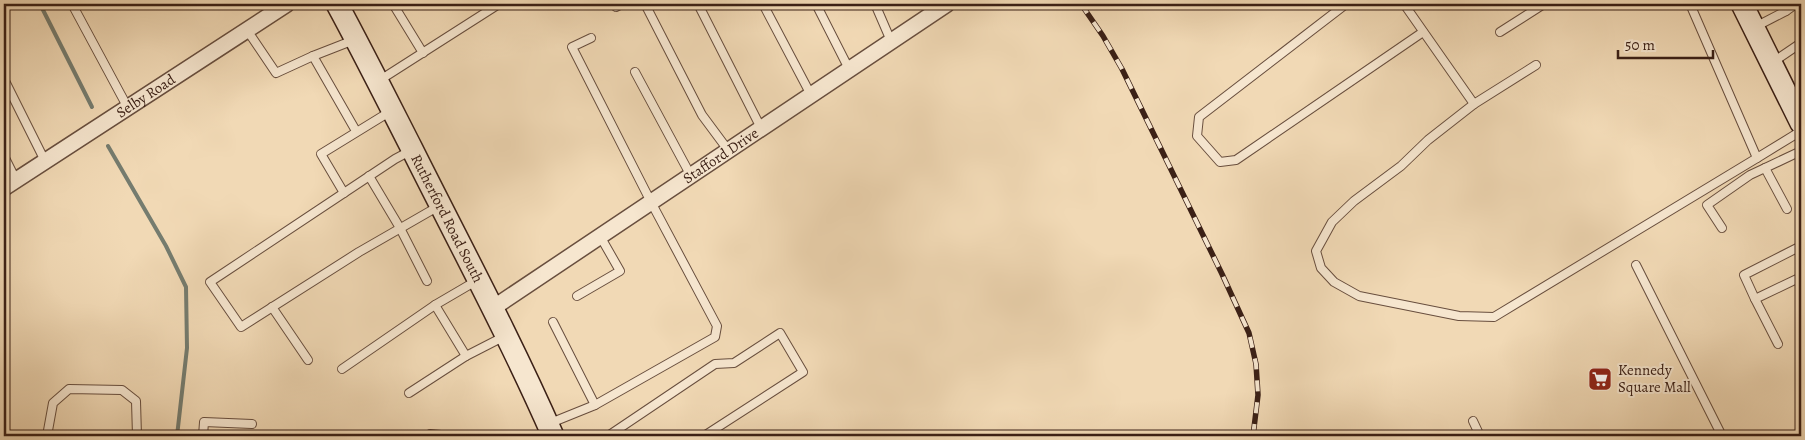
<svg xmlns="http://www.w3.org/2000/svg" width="1805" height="440" font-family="Alegreya,serif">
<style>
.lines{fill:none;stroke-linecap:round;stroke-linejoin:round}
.stream{stroke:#757c6f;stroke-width:4}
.lane-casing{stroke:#684e3e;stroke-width:10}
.street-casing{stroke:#684e3e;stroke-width:18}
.secondary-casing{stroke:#3b2016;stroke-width:24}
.lane{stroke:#f6e6cf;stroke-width:8}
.street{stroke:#f6e6cf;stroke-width:15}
.secondary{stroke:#f6e6cf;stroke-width:21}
.rail-casing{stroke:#3b2016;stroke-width:5.5}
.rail{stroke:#f6e6cf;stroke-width:4;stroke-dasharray:11;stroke-linecap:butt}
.labels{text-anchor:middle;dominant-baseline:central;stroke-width:4;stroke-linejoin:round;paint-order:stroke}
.street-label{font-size:15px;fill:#3b2016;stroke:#f6e6cf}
.poi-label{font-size:15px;fill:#3b2016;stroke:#f6e6cf;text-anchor:start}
</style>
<rect width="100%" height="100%" fill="#f1d9b5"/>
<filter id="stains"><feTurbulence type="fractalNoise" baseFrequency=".004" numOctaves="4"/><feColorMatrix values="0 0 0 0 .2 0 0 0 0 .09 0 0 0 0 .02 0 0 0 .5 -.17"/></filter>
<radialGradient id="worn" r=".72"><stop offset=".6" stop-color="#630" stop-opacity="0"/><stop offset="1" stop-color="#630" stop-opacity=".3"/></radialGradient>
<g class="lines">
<g class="stream">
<path d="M40 4 92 107"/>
<path d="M108 146 166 246 186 287 187 348 177 436"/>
</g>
<g class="lane-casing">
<g id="lane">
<path d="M72 4 128 108"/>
<path d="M393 4 423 53"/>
<path d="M645 4 702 115 728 150"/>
<path d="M698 4 761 128"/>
<path d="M763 4 811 95"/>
<path d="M816 4 849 69"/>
<path d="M875 4 891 41"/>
<path d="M1346 4 1199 117 1197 136 1220 162 1236 160 1423 32"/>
<path d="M1404 4 1474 104 1536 65"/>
<path d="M616 7 622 4"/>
<path d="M1786 11 1796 4"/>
<path d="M1755 27 1786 11 1781 4"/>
<path d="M247 30 276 73 313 56"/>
<path d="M1500 32 1544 4"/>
<path d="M354 40 313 56 356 131"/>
<path d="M1773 62 1801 43"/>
<path d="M635 72 691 176"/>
<path d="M4 79 45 161"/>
<path d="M380 80 499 4"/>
<path d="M1474 104 1428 140 1401 166 1354 201 1332 222 1316 251 1321 268 1334 282 1359 296 1459 316 1494 317 1757 158 1690 4"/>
<path d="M410 151 395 159 210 282 241 327 359 252 439 206"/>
<path d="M4 156 16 180"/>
<path d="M1757 158 1801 131"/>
<path d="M369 176 400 228 427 281"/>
<path d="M344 193 321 154 391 111"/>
<path d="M1787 209 1765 168 1801 151"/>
<path d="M1722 228 1707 205 1750 175 1765 168"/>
<path d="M1801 246 1744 275 1755 299 1801 277"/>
<path d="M1636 265 1722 436"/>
<path d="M476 281 435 305 466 356 505 336"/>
<path d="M577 296 620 271 600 236"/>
<path d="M1755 299 1778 344"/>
<path d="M272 307 308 360"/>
<path d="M553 322 595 405"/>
<path d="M342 369 435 305"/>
<path d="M409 393 466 356"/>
<path d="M1473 421 1480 436"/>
<path d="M548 424 595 405 715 337 717 326 651 202 572 47 591 38"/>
<path d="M430 434 452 436"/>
<path d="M47 436 53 403 69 389 122 390 136 401 137 436"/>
<path d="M203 436 204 422 252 424"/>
<path d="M365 436V435"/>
<path d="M608 436 715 364 734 363 780 333 803 372 704 436"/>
</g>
</g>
<g class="street-casing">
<g id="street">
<path id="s1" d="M4 188 287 4"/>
<path id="s2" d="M493 308 947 4"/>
</g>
</g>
<g class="secondary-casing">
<g id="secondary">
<path id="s3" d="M337 4C363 52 387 100 412 149 460 245 510 338 553 436"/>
<path d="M1742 4 1801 123"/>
</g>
</g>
<use href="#lane" class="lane"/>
<use href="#street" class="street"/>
<use href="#secondary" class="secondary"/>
<g class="rail-casing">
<path id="rail" d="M1081 4 1103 36 1122 69 1222 274 1249 333 1256 364 1258 395 1253 436"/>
</g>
<use href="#rail" class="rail"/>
</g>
<defs>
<g id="supermarket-square" transform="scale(1.25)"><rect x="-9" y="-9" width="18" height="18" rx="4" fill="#8f2418" stroke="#f6e6cf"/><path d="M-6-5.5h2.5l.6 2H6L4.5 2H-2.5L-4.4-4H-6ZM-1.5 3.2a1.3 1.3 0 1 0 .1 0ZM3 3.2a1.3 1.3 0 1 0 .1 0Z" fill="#fff"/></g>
</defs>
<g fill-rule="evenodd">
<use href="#supermarket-square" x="1600" y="379"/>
</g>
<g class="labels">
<g class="street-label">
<text stroke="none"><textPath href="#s1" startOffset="169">Selby Road</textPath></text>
<text stroke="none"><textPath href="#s2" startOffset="274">Stafford Drive</textPath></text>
<text stroke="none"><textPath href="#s3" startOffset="241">Rutherford Road South</textPath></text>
</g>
<g class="poi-label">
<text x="1618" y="370">Kennedy<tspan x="1618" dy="17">Square Mall</tspan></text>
</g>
</g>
<rect width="1805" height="440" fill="none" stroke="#f1d9b5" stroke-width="20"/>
<rect x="5" y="5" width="1795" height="430" fill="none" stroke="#3b2016" stroke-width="2.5"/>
<rect x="10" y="10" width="1785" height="420" fill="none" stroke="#3b2016"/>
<path d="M1618 50v8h95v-8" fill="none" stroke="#3b2016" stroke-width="2.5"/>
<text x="1625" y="50" font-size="15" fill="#3b2016" stroke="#f6e6cf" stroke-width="4" paint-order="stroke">50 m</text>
<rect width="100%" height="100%" filter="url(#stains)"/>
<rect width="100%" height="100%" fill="url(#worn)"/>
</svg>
